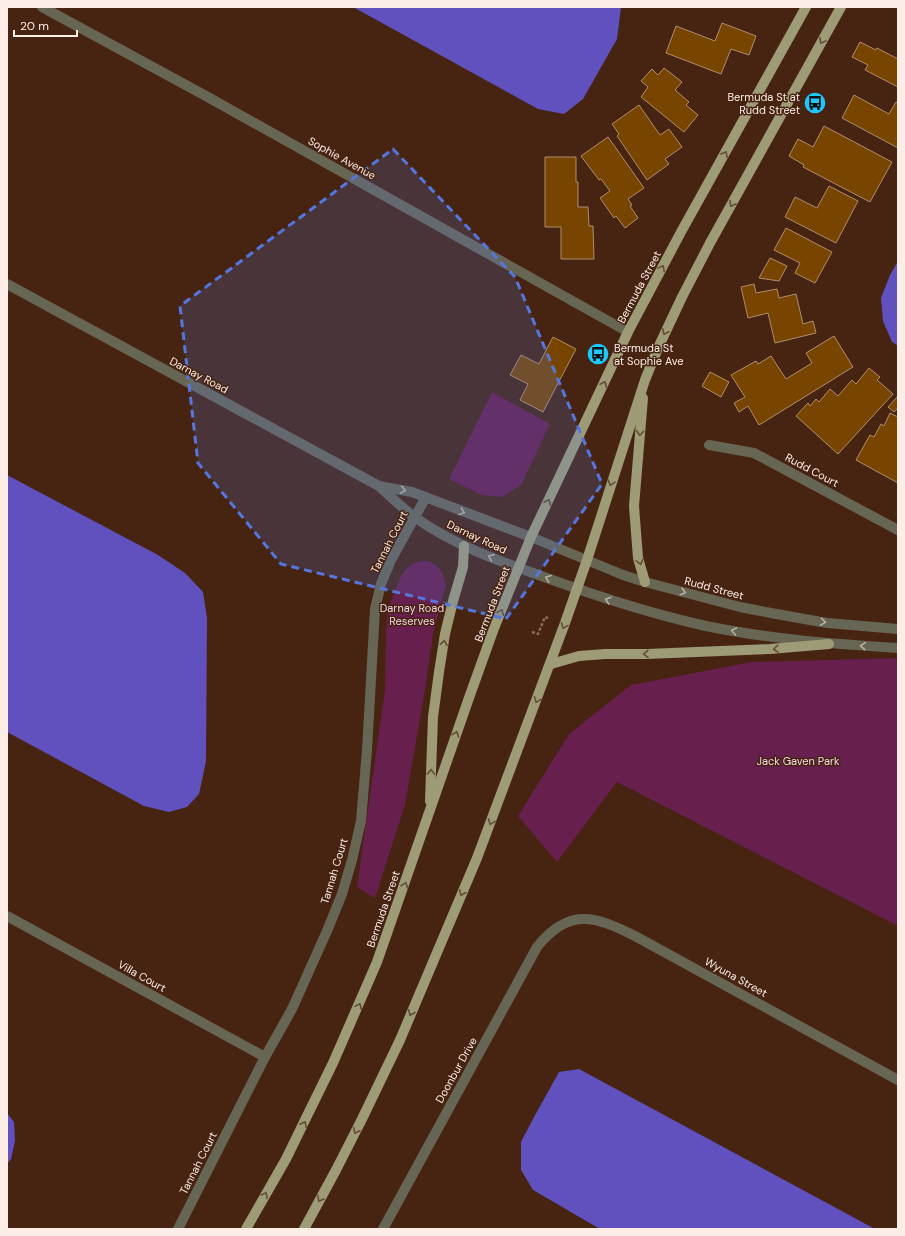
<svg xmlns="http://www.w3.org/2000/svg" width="905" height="1236" font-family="'DM Sans',sans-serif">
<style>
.green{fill:#671f4d}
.water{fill:#6051bf}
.building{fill:#784500;stroke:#b08e6e}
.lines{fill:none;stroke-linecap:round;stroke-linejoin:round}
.path{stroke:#886b5e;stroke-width:2.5;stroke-dasharray:3 2;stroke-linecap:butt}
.street{stroke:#676654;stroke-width:10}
.primary{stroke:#9e9c77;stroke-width:10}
.oneway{stroke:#654d35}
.oneway2{stroke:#b9b0a4}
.marked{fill:#5576dc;fill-opacity:0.2;stroke:#5576dc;stroke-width:3;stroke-dasharray:8 5;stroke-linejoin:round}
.labels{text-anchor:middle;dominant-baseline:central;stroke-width:3;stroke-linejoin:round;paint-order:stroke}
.poi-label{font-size:11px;fill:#fcede6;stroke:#472312;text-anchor:end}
.street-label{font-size:11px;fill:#fcede6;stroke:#472312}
.park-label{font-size:11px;fill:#f3d5e5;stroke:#472312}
</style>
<rect width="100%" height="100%" fill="#472312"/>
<g class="green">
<path d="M492 392 550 424 521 485 502 497 482 495 449 479Z"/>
<path d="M423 561H429L437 566 442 572 446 584 433 634 425 690 405 805 375 898 357 887 385 689 386 631 388 609 399 580 406 569 414 563Z"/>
<path d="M898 658V926L617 782 557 862 518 816 569 734 631 685 752 662Z"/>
</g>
<g class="water">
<path d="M353 7H621L617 39 583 99 564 114 538 109Z"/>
<path d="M898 261V346L892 342 883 321 881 298 890 275Z"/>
<path d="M7 475 158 555 185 573 203 592 207 618 206 761 199 794 187 807 169 812 144 806 7 732Z"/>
<path d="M579 1069 875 1229H600L533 1190 521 1170V1142L534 1117 559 1072Z"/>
<path d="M7 1113 14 1122 15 1141 11 1159 7 1164Z"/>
</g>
<g class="building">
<path d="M722 23 756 36 749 55 731 49 721 74 666 53 676 26 715 41Z"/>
<path d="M860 42 876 50 877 48 898 59V87L865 70 868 65 852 57Z"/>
<path d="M664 68 682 82 675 90 689 102 686 105 698 115 684 132 641 97 648 87 641 81 652 69 658 75Z"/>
<path d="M854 95 889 114 896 102 898 103V148L842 118Z"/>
<path d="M639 105 660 135 669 129 682 147 665 159 669 164 647 180 617 136 619 134 612 124Z"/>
<path d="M824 126 892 162 870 202 803 167 804 165 789 156 798 139 813 147Z"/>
<path d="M608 137 644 188 628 199 632 205 630 206 638 218 625 228 616 216 614 218 600 198 610 191 601 179 599 180 581 156Z"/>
<path d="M545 157H576V182H578V207H588L589 226H593L594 259H561V227H545Z"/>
<path d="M829 186 858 201 836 243 785 217 795 197 817 208Z"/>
<path d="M786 228 832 252 815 283 795 273 800 263 774 250Z"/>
<path d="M770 258 787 266 779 281 759 278Z"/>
<path d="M754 284 756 293 777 289 779 298 796 294 803 324 813 321 816 333 775 343 768 313 748 318 741 287Z"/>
<path d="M834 336 853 367 759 425 748 406 739 412 734 403 745 397 731 375 756 361 758 364 771 356 786 379 812 363 806 353Z"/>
<path d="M553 337 576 349 543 412 520 400 528 384 510 375 521 355 539 364Z"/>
<path d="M869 368 880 377 877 380 893 394 838 454 796 416 808 403 810 406 816 399 819 402 830 389 838 396 852 380 856 384Z"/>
<path d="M710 372 729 382 721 397 702 386Z"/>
<path d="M898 396V408L894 412 888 407Z"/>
<path d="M890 413 898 417V483L856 460 870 435 874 437 881 424 884 426Z"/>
</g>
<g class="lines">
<path class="path" d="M532 632 538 634 545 617 550 619"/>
<g class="street">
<path d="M42 7 206 96 628 332"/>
<path d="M7 284 379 486C390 496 401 507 413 516 453 545 501 562 547 578 599 597 652 614 706 626 769 639 834 644 898 648"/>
<path d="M709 445 754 453 898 530"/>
<path d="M379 486 412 492 531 537 623 575 645 582 740 607 771 613 827 623 898 629"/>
<path d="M7 916 265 1057"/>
<path d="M178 1229 265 1057 292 1009 327 931 342 894 352 860 361 821 367 750 375 609 381 584 391 560 426 497"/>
<path d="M383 1229 537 947C569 907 595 916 635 936L898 1080"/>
</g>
<g class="primary">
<path d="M643 398 634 506 638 558 645 582"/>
<path d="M551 664 579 656 605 654H647L770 649 829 644"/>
<path d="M430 801 433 717 439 672 445 634 453 601 463 567 464 546"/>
<path d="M246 1229 286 1159 307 1116 333 1063 377 962 470 695 493 631 531 537 628 332 681 232 806 7"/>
<path d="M304 1229 336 1170 362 1119 400 1040 477 858 565 623 587 560 645 380 658 348 682 297 710 243 841 7"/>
</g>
</g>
<defs><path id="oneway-chevron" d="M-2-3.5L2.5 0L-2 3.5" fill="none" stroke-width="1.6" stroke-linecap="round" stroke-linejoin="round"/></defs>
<g class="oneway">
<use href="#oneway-chevron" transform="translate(822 41) rotate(119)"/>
<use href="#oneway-chevron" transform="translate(725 154) rotate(-61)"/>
<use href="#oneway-chevron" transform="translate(732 204) rotate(119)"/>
<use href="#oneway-chevron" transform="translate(662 268) rotate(-62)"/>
<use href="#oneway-chevron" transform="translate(665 332) rotate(115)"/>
<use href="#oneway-chevron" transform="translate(604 384) rotate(-65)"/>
<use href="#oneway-chevron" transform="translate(640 433) rotate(95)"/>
<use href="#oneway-chevron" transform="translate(611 483) rotate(108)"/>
<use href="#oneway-chevron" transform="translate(548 502) rotate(-65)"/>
<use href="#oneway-chevron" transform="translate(640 562) rotate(76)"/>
<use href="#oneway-chevron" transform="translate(501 612) rotate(-68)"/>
<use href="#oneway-chevron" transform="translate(564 626) rotate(110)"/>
<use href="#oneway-chevron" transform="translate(444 643) rotate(-80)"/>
<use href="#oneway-chevron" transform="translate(776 649) rotate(175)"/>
<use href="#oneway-chevron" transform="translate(646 654) rotate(179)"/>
<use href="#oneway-chevron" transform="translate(537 700) rotate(111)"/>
<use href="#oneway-chevron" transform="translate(456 734) rotate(-71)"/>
<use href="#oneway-chevron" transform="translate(431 772) rotate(-88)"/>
<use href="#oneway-chevron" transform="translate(491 822) rotate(111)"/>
<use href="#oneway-chevron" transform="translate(405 885) rotate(-71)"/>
<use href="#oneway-chevron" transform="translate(462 893) rotate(113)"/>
<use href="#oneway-chevron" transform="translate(359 1006) rotate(-66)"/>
<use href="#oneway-chevron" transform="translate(411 1013) rotate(113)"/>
<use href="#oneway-chevron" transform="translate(304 1124) rotate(-63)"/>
<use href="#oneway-chevron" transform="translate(356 1131) rotate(117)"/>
<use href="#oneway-chevron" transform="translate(265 1195) rotate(-60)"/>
<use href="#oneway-chevron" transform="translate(320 1199) rotate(119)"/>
</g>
<g class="oneway2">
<use href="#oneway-chevron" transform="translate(403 490) rotate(10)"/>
<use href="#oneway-chevron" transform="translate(462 512) rotate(20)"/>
<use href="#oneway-chevron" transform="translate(491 557) rotate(-158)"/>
<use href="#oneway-chevron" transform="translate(548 578) rotate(-160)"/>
<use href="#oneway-chevron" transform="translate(683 592) rotate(15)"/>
<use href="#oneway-chevron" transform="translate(608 600) rotate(-162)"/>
<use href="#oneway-chevron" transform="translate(823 622) rotate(9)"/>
<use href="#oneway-chevron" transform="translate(734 631) rotate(-170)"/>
<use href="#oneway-chevron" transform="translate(863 646) rotate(-176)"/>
</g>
<path class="marked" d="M393 149 515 277 602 484 506 619 281 564 198 463 180 306Z"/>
<defs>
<g id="bus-disc" transform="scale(1.15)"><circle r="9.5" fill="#1bc9fc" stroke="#472312"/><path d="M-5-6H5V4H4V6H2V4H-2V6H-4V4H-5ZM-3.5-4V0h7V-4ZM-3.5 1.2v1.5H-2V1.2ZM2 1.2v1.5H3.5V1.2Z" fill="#111"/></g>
</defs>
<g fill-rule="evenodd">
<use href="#bus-disc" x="815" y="103"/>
<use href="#bus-disc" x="598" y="354"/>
</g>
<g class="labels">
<g class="poi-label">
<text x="800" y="97">Bermuda St at<tspan x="800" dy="13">Rudd Street</tspan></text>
<text x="614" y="348" text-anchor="start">Bermuda St<tspan x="614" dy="13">at Sophie Ave</tspan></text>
</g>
<g class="street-label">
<text transform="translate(342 158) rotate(29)">Sophie Avenue</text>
<text transform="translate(639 287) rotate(-62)">Bermuda Street</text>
<text transform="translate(199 375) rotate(28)">Darnay Road</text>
<text transform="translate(812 470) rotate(28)">Rudd Court</text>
<text transform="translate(477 537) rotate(25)">Darnay Road</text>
<text transform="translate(389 542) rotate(-63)">Tannah Court</text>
<text transform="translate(714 588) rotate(15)">Rudd Street</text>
<text transform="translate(492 604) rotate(-69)">Bermuda Street</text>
<text transform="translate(334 871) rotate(-73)">Tannah Court</text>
<text transform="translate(383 909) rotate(-71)">Bermuda Street</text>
<text transform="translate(142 976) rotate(29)">Villa Court</text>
<text transform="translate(736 977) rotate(29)">Wyuna Street</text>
<text transform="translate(456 1070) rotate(-61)">Doonbur Drive</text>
<text transform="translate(198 1163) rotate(-63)">Tannah Court</text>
</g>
<g class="park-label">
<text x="412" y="608">Darnay Road<tspan x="412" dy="13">Reserves</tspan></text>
<text x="798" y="761">Jack Gaven Park</text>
</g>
</g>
<rect width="905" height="1236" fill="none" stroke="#fcede6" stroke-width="16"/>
<path d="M14 30v6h63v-6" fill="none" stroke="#fcede6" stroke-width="2"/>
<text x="20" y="30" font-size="12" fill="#fcede6" stroke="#472312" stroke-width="3" paint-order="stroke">20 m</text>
</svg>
